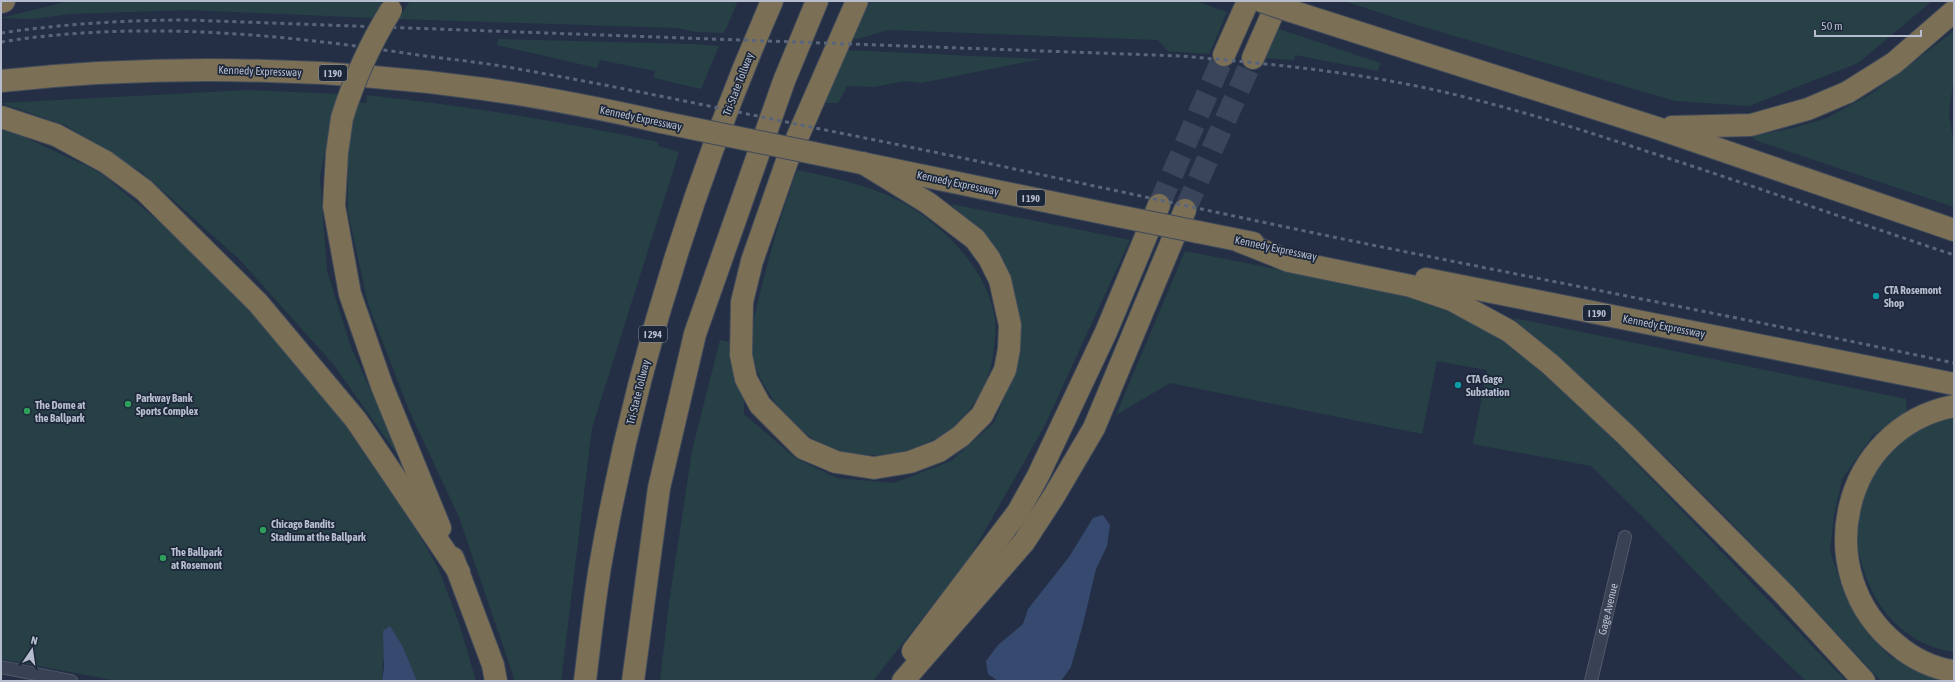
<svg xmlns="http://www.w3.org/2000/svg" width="1955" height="682" font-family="'Asap Condensed',sans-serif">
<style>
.green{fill:#264046}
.water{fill:#36496e}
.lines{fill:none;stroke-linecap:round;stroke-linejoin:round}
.highway-tunnel{stroke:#3a445a;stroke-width:22;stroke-dasharray:22 11;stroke-linecap:butt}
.street-casing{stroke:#515a6b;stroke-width:14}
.highway-casing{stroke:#404a5b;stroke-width:24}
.street{stroke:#394254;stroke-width:12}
.highway{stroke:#7b6f55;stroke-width:22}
.rail{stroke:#5a657b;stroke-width:3;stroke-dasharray:4 4;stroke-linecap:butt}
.highway-bridge-casing{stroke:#404a5b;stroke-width:24;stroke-linecap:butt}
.highway-bridge{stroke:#7b6f55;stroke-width:22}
.culture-dot{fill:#0f9aa8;stroke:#1d273a;stroke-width:1.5}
.leisure-dot{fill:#2e9e5b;stroke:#1d273a;stroke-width:1.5}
.labels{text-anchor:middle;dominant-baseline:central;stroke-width:3.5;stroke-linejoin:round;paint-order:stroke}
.shield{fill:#1d273a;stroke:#8890a2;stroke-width:1}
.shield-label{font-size:10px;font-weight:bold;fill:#b6bdce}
.street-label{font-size:11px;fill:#b6bdce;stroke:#1d273a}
.poi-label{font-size:11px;font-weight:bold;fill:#b6bdce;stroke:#1d273a;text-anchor:start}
</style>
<rect width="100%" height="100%" fill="#242f45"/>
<g class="green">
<path d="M69 1H386L374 18 188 10 70 14 32 19 1 18Z"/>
<path d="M410 1H738L724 33 697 32 676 28 398 19Z"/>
<path d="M871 1H1196L1227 12 1209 54 1168 51 1158 40 887 30 858 39H850Z"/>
<path d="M1344 1H1932L1858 63 1749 106 1675 101 1417 25Z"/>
<path d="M1276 28 1380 63 1378 71 1295 55 1294 60 1264 58Z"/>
<path d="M1954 31V75L1949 113 1954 147V207L1755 140 1752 136 1793 128 1827 118 1871 94Z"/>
<path d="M498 39 691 44 719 46 701 89 654 78 655 71 600 60 597 68 497 45Z"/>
<path d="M845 50 1041 59 921 83 905 81 874 87 847 86 838 103H823Z"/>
<path d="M249 90 340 94 332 117 320 177 327 271 351 347 404 464 334 365 240 260 143 173 65 125 1 103Z"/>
<path d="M367 95C465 106 562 121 658 142V146L679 152 592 428 561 681H515L459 517 409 410 368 304 348 212V145L351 119 357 102 366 103Z"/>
<path d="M1 130 13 132 98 171 156 219 231 290 327 396 395 491 438 568 459 623 476 681H417L403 647 383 660 382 681H118L1 659Z"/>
<path d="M797 170C826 176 854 182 882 193 930 212 984 261 994 314 997 325 995 337 994 347 992 379 973 413 947 432 941 436 934 439 928 442 900 456 870 459 839 450 812 442 790 425 774 401 765 387 756 373 753 356 749 331 757 306 763 282 772 244 784 207 797 170Z"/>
<path d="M951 204 1130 240 1044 427 968 560 873 681H660L669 603 692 451 720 340 729 342 744 402V414L795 458 837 478 894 483 951 461 994 423 1008 389 1017 355 976 230Z"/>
<path d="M1185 251 1383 290 1421 300 1465 319 1506 343 1549 379 1605 431 1846 681H1806L1741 619 1648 522 1591 466 1473 444 1487 370 1437 361 1422 434 1170 383 1116 415Z"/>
<path d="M1514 318 1906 399 1907 411 1872 436 1842 479 1834 515 1830 551 1845 596 1868 633 1890 657 1941 680 1954 681H1881C1765 556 1646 430 1515 320Z"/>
<path d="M1954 417V652C1902 644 1872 606 1860 557 1858 550 1854 541 1854 534 1856 509 1870 474 1886 456 1905 435 1928 425 1954 417Z"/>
</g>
<g class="water">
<path d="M1103 515 1110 525 1107 546 1096 569 1083 624 1071 667 1061 681H998L988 674 986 661 998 645 1023 624 1028 609 1069 557 1093 518Z"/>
<path d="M390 626 403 647 417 681H382L384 668 383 631Z"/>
</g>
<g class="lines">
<g class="highway-tunnel">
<path d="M1159 205 1224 55"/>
<path d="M1185 210 1253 58"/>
</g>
<g class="street-casing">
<g id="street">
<path d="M1 667 71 681"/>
<path id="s1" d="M1591 681 1625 537"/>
</g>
</g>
<g class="highway-casing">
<g id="highway">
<path d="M857 1 787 161 752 261 742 302 741 355 746 379 760 405 803 448 836 462 874 468 910 462 939 451 961 436 982 415 1005 370 1009 349 1010 325 1000 280 989 258 975 239 928 203 863 163"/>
<path d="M1 2 4 1"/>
<path d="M1291 11 1657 128 1954 230"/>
<path d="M1224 55 1248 1"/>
<path d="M1253 58 1278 1"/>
<path d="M1 81C162 64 323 67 484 89 543 97 602 109 661 122"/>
<path d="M1 117 56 135 106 162 144 190 258 303 356 420 459 572"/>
<path d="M342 118 337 153 334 206 350 294 382 386 440 528"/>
<path d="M1672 127 1751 125 1808 109 1848 92 1894 63 1954 11"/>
<path d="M813 153 1108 214"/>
<path d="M1198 232 1253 243"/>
<path d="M1239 241 1289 261 1411 286 1452 300 1509 331 1550 364 1626 435 1785 595 1864 681"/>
<path d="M1426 279 1954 384"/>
<path d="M1954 406C1841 428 1808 574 1897 645 1912 658 1934 669 1954 671"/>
<path d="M453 558 493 665 496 681"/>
<path d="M913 651 1018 512 1038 476 1106 332 1159 205"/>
<path d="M585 681C590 641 594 601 601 561 635 368 694 180 772 1"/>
<path d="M633 681 659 488 695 334 784 81 817 1"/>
<path d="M903 681 1024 542 1054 496 1094 428 1185 210"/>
</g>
</g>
<use href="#street" class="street"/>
<use href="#highway" class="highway"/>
<g class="rail">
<path d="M1 33C63 24 125 20 188 20L1181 56C1271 64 1360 72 1448 93 1516 109 1583 130 1649 152 1751 185 1852 221 1954 255"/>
<path d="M1 42C139 20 281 34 418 55 448 59 478 62 507 67 622 87 736 112 850 135 1026 170 1201 210 1377 246 1569 285 1762 322 1954 363"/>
</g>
<g class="highway-bridge-casing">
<g id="highway-bridge">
<path d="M1261 1 1291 11"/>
<path d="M342 118C354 79 370 44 391 10"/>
<path d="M661 122 813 153"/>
<path d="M1108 214 1198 232"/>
</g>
</g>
<use href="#highway-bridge" class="highway-bridge"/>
</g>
<g class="culture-dot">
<circle cx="1876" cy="296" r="4"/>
<circle cx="1458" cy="385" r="4"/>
</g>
<g class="leisure-dot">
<circle cx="128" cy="404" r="4"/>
<circle cx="27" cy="411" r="4"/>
<circle cx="263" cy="530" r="4"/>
<circle cx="163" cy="558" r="4"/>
</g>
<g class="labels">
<g class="shield">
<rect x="319" y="65" width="28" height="16" rx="3"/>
<rect x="1017" y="190" width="28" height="16" rx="3"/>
<rect x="1583" y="305" width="28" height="16" rx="3"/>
<rect x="639" y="326" width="28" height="16" rx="3"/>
</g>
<g class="shield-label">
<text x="333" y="73">I 190</text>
<text x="1031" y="198">I 190</text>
<text x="1597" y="313">I 190</text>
<text x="653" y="334">I 294</text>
</g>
<g class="street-label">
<text transform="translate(260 71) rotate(2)">Kennedy Expressway</text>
<text transform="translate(738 84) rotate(-69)">Tri-State Tollway</text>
<text transform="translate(641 118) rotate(12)">Kennedy Expressway</text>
<text transform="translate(958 183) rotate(12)">Kennedy Expressway</text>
<text transform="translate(1276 248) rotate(12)">Kennedy Expressway</text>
<text transform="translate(1664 326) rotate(11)">Kennedy Expressway</text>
<text transform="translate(638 392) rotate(-76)">Tri-State Tollway</text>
<text stroke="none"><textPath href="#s1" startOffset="74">Gage Avenue</textPath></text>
</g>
<g class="poi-label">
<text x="1884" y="290">CTA Rosemont<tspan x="1884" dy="13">Shop</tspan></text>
<text x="1466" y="379">CTA Gage<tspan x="1466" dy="13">Substation</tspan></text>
<text x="136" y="398">Parkway Bank<tspan x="136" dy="13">Sports Complex</tspan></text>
<text x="35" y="405">The Dome at<tspan x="35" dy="13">the Ballpark</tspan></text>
<text x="271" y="524">Chicago Bandits<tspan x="271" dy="13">Stadium at the Ballpark</tspan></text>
<text x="171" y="552">The Ballpark<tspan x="171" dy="13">at Rosemont</tspan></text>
</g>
</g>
<rect width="1955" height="682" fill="none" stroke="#b6bdce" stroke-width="4"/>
<g transform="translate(32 650) rotate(13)" stroke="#1d273a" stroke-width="3" paint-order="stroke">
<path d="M0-3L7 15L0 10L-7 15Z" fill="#b6bdce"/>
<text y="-6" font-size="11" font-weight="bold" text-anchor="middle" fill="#b6bdce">N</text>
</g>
<path d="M1815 30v6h106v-6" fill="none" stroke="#b6bdce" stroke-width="2"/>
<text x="1821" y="30" font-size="12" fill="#b6bdce" stroke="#1d273a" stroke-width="3" paint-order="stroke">50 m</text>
</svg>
